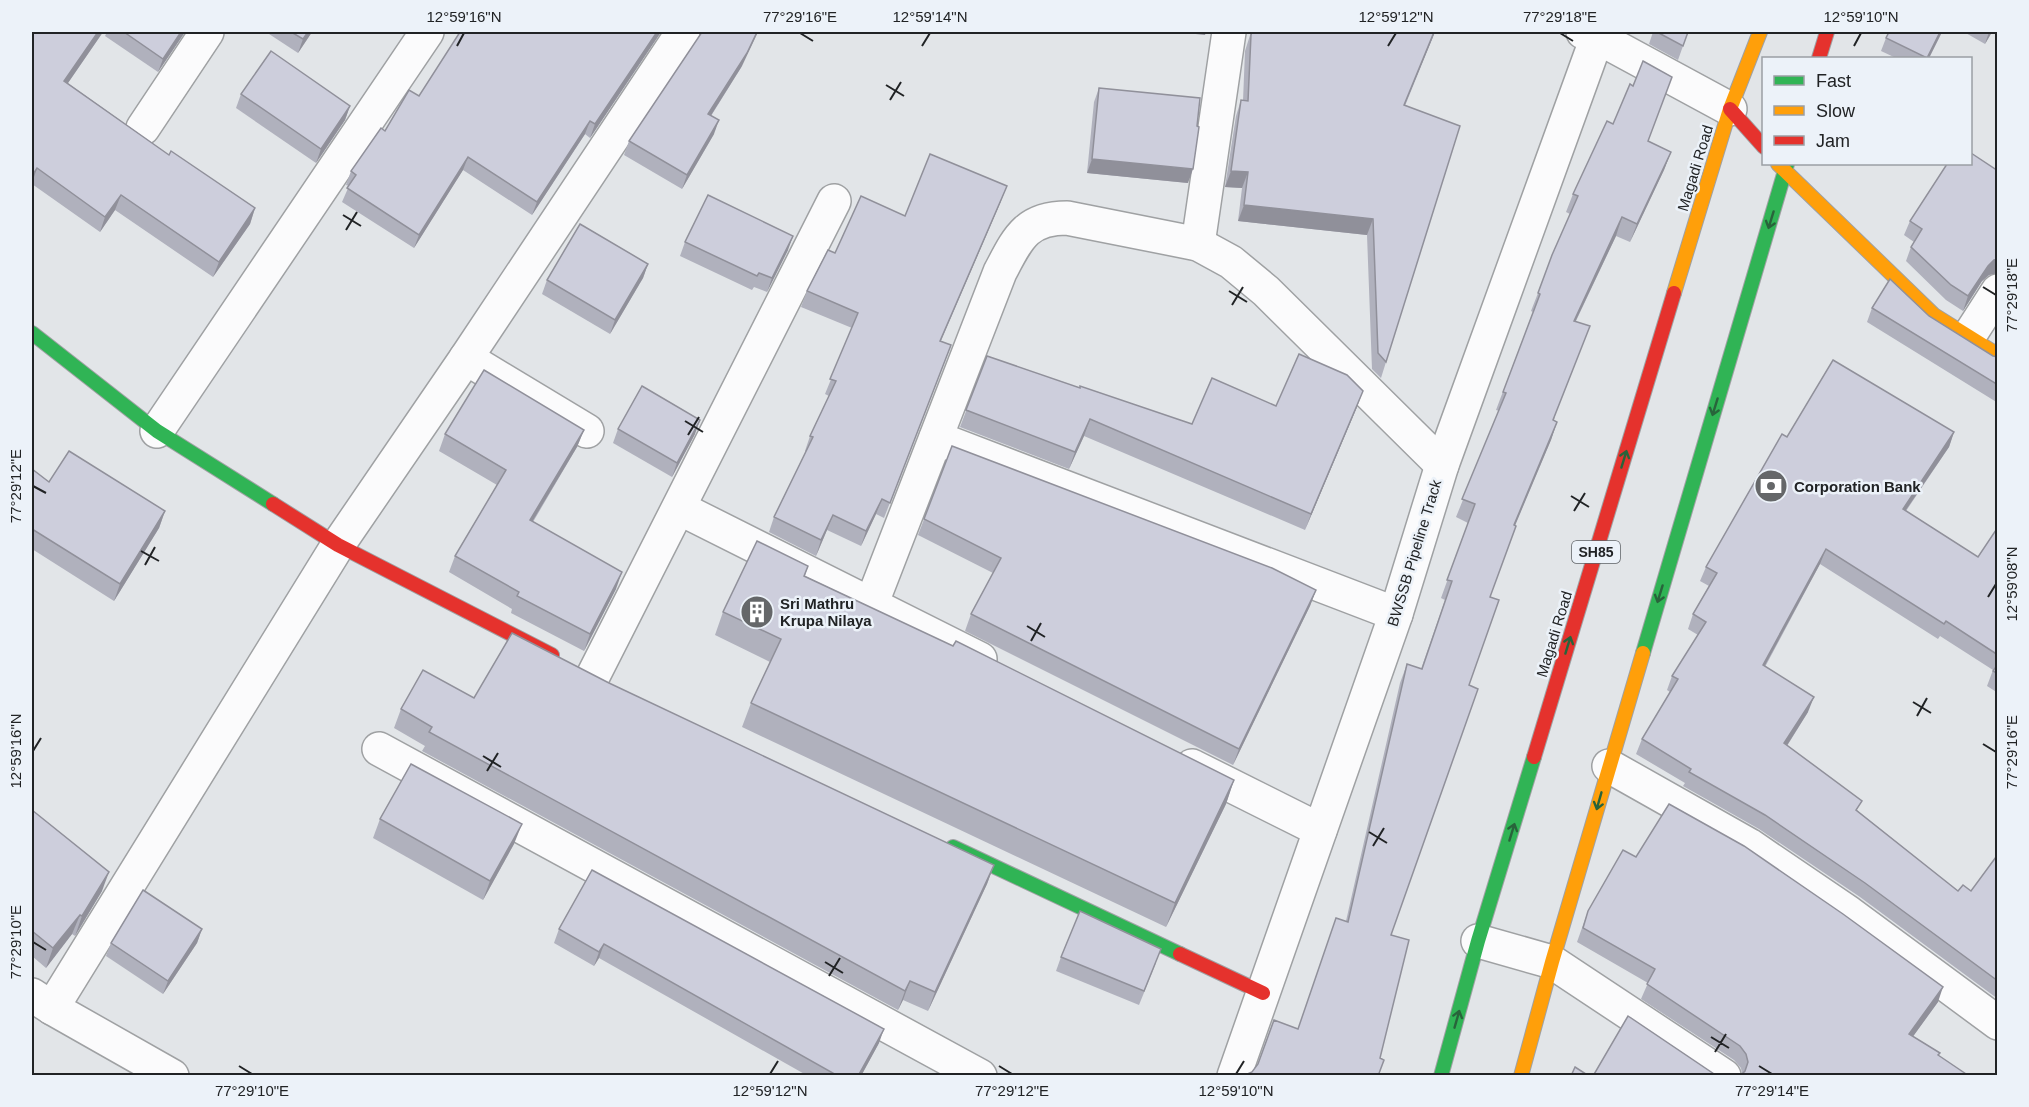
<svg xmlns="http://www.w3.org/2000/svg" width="2029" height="1107" font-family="Helvetica,sans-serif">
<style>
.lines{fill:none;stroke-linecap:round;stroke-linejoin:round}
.street-casing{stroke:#9fa1a3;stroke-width:36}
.fast-casing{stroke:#9fa1a3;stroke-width:16}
.slow-casing{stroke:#9fa1a3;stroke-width:16}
.jam-casing{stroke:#9fa1a3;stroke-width:16}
.street{stroke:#fbfbfc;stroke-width:33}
.fast{stroke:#30b455;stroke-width:14}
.slow{stroke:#ff9f0a;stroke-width:14}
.jam{stroke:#e5322d;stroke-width:14}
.wall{fill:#b0b1bd}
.shaded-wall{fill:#90909a}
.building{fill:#cdcedc;stroke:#90909a;stroke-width:1.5}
.oneway{stroke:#28643b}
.ticks{fill:none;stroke:#212325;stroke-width:2}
.labels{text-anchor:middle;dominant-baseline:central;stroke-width:5;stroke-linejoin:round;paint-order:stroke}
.shield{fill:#ecf2f9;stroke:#5e6165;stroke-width:1.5}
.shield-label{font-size:14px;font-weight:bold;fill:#212325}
.street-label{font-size:15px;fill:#212325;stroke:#ecf2f9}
.poi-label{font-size:15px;font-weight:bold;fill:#212325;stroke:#ecf2f9;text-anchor:start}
.neatline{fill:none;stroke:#212325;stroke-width:2}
.ticks-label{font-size:15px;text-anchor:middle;fill:#212325}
</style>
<rect width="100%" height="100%" fill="#e2e5e8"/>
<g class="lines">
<g class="street-casing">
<g id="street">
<path d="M1583 32 1597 37 1730 109"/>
<path d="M143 128 207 32"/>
<path d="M1198 244 1229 32"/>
<path d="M1969 336 1998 291"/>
<path d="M466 358 587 431"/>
<path d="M157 431 427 32"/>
<path d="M936 438 1396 614"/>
<path d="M679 508 980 659"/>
<path d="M871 605 1000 272C1018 238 1026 218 1067 218L1198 244 1231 262 1266 291 1442 465"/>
<path d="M593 676 834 201"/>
<path d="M379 749 980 1076"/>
<path d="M1192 766 1320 830"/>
<path d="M1609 766 1749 845 1849 913 1998 1023"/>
<path d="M1478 941 1552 962 1724 1076"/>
<path d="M32 995 52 1008 338 545 466 358 683 32"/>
<path d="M52 1008 172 1076"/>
<path d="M1234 1076 1396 614 1442 465 1599 32"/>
</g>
</g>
<g class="fast-casing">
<g id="fast">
<path d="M32 333 157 431 273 504"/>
<path d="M1643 653 1787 164"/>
<path d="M953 847 1180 954"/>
<path d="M1441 1076 1478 941 1534 757"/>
</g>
</g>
<g class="slow-casing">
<g id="slow">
<path d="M1778 164 1934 315 1998 355"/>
<path d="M1674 293 1730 109 1760 32"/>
<path d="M1521 1076 1552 962 1643 653"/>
</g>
</g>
<g class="jam-casing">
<g id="jam">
<path d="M1819 58 1827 32"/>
<path d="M1730 109 1764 147"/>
<path d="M273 504 338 545 552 655"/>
<path d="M1534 757 1674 293"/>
<path d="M1180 954 1263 993"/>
</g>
</g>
<use href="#street" class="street"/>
<use href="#fast" class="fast"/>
<use href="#slow" class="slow"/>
<use href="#jam" class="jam"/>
</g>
<g class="wall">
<path d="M32 32H103L68 83 169 155 255 208 250 224 213 277 115 210 100 232 32 184Z"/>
<path d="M107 32H185L158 72 105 36Z"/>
<path d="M266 32H312L298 53Z"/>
<path d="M661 32 590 138 585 134 532 215 463 170 414 248 342 202 349 186 346 185 351 171 385 131 419 96Z"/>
<path d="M1251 32H1435L1405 106 1386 362 1381 378 1372 369 1367 235 1238 221 1242 188 1225 187 1236 116 1241 100 1243 101 1245 51Z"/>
<path d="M1653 32H1688L1678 60 1649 44Z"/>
<path d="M1942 32 1929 58H1896L1881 51 1886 38Z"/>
<path d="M1964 32H1992L1985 44Z"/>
<path d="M742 66 711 116 714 134 682 189 624 155 629 141Z"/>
<path d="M1099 88 1188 183 1087 173 1094 102Z"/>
<path d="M241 94 350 106 345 120 316 163 236 108Z"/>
<path d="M1648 141 1671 152 1664 170 1630 242 1616 236 1576 321 1554 420 1557 422 1551 440 1515 526 1490 597 1469 685 1391 935 1409 940 1252 1072 1298 1029 1346 921 1400 683 1407 664 1421 669 1445 600 1441 598 1468 523 1456 517 1499 411 1496 410 1533 312 1531 311 1538 293 1570 214 1566 212 1573 194Z"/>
<path d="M1998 171V273L1989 275 1982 281 1963 311 1946 300 1906 261 1911 247 1914 242 1904 235 1910 221Z"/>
<path d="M1001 201 941 341 951 345 884 518 876 514 861 546 827 530 816 556 769 532 774 517 806 452 805 451 810 436 829 396 825 394 852 328 801 307 807 291 905 216Z"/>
<path d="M685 242 788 250 767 292 754 287 752 290 680 256Z"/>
<path d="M648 264 643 278 610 334 542 294 547 280Z"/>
<path d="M1872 308 1929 316 1993 356 1998 357V403L1867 322Z"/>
<path d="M1998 323V333L1995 331Z"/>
<path d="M987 356 1080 388 1192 424 1276 406 1357 407 1305 530 1084 436 1069 469 960 427Z"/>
<path d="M618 429 695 434 672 477 613 443Z"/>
<path d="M584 430 577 447 533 522 616 589 584 651 511 613 512 609 449 572 455 556 497 485 439 451 445 434Z"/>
<path d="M1954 432 1949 447 1906 511 1978 557 1998 527V693L1987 686 1993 670 1940 636 1938 639 1820 564 1765 667 1808 712 1787 746 1859 812 1958 891H1971L1998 858V999L1860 897 1759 829 1683 786 1685 783 1636 754 1642 739 1670 692 1667 690 1672 676 1698 635 1688 629 1693 614 1709 586 1700 581 1706 567 1787 437Z"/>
<path d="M952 446 1316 590 1310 606 1233 765 965 631 971 614 993 573 918 535Z"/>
<path d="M32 469 49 482 165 511 159 528 114 601 32 549Z"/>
<path d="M808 566 805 576 1234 780 1226 804 1166 927 742 727 751 703 770 662 715 635 723 612Z"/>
<path d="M609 683 994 865 987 884 928 1011 903 1000 898 1010 422 751 425 746 394 728 401 709 474 698Z"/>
<path d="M32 810 102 891 75 936 72 934 46 968 32 956Z"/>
<path d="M380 819 514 844 483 900 373 838Z"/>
<path d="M1636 857 1938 1002 1913 1036 1940 1053 1938 1056 1742 1074 1741 1068 1734 1060 1641 999 1648 983 1577 942 1588 911Z"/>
<path d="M592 870 879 1043 861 1076H808L599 958 594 966 554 943 559 929Z"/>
<path d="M202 929 197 943 163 994 106 956 111 943Z"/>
<path d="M1061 957 1156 963 1139 1005 1056 971Z"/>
</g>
<g class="shaded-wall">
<path d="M98 32H103L59 96 64 81Z"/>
<path d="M181 32H185L158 72 163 59Z"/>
<path d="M308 32H312L298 53 303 39Z"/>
<path d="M657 32H661L590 138 595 124Z"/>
<path d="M757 32H758L742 66 703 128 708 114Z"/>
<path d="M1177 32H1206L1205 35Z"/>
<path d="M1434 32H1435L1398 121 1404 105Z"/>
<path d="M1940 32H1942L1929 58H1927Z"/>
<path d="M1989 32H1992L1985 44Z"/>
<path d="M350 106 345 120 316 163 321 149Z"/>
<path d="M719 120 714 134 682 189 687 175Z"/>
<path d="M590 121 585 134 532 215 537 202Z"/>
<path d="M1671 152 1664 170 1630 242 1637 224Z"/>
<path d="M468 157 463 170 414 248 419 235Z"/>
<path d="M1092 159 1193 169 1188 183 1087 173Z"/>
<path d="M37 168 32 183V184V176Z"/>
<path d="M1231 171 1248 172 1242 188 1225 187Z"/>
<path d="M1007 186 1001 201 934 356 940 341Z"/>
<path d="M121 195 115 210 100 232 105 217Z"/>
<path d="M1244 205 1373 219 1367 235 1238 221Z"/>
<path d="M255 208 250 224 213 277 219 262Z"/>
<path d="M1622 217 1616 236 1567 339 1574 321Z"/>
<path d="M793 236 788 250 767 292 772 278Z"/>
<path d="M1998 259V273L1989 275 1982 281 1963 311 1968 296 1988 266 1994 260Z"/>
<path d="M648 264 643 278 610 334 615 320Z"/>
<path d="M1363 391 1357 407 1305 530 1311 514Z"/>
<path d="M1090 419 1084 436 1069 469 1075 452Z"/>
<path d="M700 420 695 434 672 477 677 463Z"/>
<path d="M1557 422 1551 440 1507 544 1514 525Z"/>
<path d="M584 430 577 447 523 537 530 520Z"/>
<path d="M1954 432 1949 447 1897 523 1903 509Z"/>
<path d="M882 499 876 514 861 546 866 531Z"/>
<path d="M165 511 159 528 114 601 120 584Z"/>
<path d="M833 515 827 530 816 556 821 540Z"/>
<path d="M1826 549 1820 564 1757 680 1763 665Z"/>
<path d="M622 572 616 589 584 651 590 634Z"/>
<path d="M1316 590 1310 606 1233 765 1239 749Z"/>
<path d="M1814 697 1808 712 1779 758 1784 743Z"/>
<path d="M1234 780 1226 804 1166 927 1175 903Z"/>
<path d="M522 824 514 844 483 900 490 881Z"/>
<path d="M994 865 987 884 928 1011 935 992Z"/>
<path d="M109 872 102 891 75 936 82 916Z"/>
<path d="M80 915 72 934 46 968 53 948Z"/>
<path d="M202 929 197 943 163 994 168 981Z"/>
<path d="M604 944 599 958 594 966 599 952Z"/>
<path d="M910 981 903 1000 898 1010 905 991Z"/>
<path d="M1943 987 1938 1002 1904 1049 1909 1034Z"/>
<path d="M884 1029 879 1043 861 1076H858Z"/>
</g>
<g class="building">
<path d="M32 32H98L64 81 169 155 171 151 255 208 219 262 121 195 105 217 37 168 32 176Z"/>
<path d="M124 32H181L163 59Z"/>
<path d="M291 32H308L303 39Z"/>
<path d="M460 32H657L595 124 590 121 537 202 468 157 419 235 347 188 356 175 351 171 381 128 385 131 409 90 419 96Z"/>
<path d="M702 32H757L747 53 708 114 719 120 687 175 629 141Z"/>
<path d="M1252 32H1434L1404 105 1460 126 1386 362 1378 353 1373 219 1244 205 1248 172 1231 171 1241 100 1248 101 1251 35Z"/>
<path d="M1657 32H1688L1683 46Z"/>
<path d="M1889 32H1940L1927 58 1886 38Z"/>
<path d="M271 51 350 106 321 149 241 94Z"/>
<path d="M1643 61 1672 77 1648 141 1671 152 1637 224 1622 217 1574 321 1590 326 1553 420 1557 422 1514 525 1516 526 1490 597 1499 600 1469 685 1478 689 1391 935 1409 940 1380 1058 1384 1060 1378 1076H1243L1252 1072 1258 1064 1274 1020 1298 1029 1336 918 1348 922 1407 664 1422 669 1452 581 1447 580 1475 504 1462 499 1506 393 1503 392 1540 294 1538 293 1552 255 1578 196 1573 194 1607 121 1613 124 1630 84 1633 86Z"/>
<path d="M1099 88 1200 98 1197 126 1199 127 1193 169 1092 159Z"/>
<path d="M1971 153 1998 171V259L1994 260 1988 266 1968 296 1951 285 1911 247 1922 229 1910 221 1947 164H1971Z"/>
<path d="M930 154 1007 186 940 341 951 345 890 503 882 499 866 531 833 515 821 540 774 517 813 437 810 436 836 381 830 379 858 313 807 291 828 250 835 253 861 196 905 216Z"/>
<path d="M708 195 793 236 772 278 759 273 757 276 685 242Z"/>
<path d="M580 224 648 264 615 320 547 280Z"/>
<path d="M1890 279 1929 316 1993 356 1998 357V385L1872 308Z"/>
<path d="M1299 354 1347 375 1363 391 1311 514 1090 419 1075 452 966 410 987 356 1080 388V386L1192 424 1212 378 1276 406Z"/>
<path d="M1833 360 1954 432 1903 509 1978 557 1998 527V655L1946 621 1944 624 1826 549 1763 665 1814 697 1784 743 1862 801 1856 810 1958 891 1963 885 1971 891 1996 857 1998 858V981L1865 883 1765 815 1689 772 1691 769 1642 739 1678 679 1672 676 1706 622 1693 614 1717 573 1706 567 1782 434 1787 437Z"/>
<path d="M484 370 584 430 530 520 622 572 590 634 517 596 519 592 455 556 506 470 445 434Z"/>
<path d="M642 386 700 420 677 463 618 429Z"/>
<path d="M952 446 1272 568 1316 590 1239 749 971 614 1001 558 924 519Z"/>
<path d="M69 451 165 511 120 584 32 529V469L49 482Z"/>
<path d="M757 541 808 566 804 576 953 646 956 641 1234 780 1175 903 751 703 781 639 723 612Z"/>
<path d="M512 633 609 683 994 865 935 992 910 981 905 991 429 732 432 727 401 709 423 670 474 698Z"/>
<path d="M1998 664V674L1993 671Z"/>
<path d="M411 764 522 824 490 881 380 819Z"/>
<path d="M1669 804 1744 846 1843 914 1943 987 1909 1034 1940 1053 1938 1055 1969 1076H1740L1745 1071 1748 1062 1746 1054 1740 1046 1647 984 1655 969 1583 928 1588 911 1623 850 1636 857Z"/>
<path d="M32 810 109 872 82 916 80 915 53 948 32 931Z"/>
<path d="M592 870 884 1029 858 1076H838L604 944 599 952 559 929Z"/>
<path d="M143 890 202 929 168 981 111 943Z"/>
<path d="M1080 911 1161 949 1144 991 1061 957Z"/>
<path d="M1628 1016 1717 1076H1593Z"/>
<path d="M1575 1067 1589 1076H1571Z"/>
</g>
<defs><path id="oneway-shaft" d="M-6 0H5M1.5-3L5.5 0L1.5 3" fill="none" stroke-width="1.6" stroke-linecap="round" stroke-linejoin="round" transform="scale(1.5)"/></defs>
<g class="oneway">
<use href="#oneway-shaft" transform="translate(1771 220) rotate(107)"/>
<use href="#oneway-shaft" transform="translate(1715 407) rotate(107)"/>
<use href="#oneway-shaft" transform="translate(1624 459) rotate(-73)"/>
<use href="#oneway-shaft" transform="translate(1660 594) rotate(107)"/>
<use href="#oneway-shaft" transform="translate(1568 645) rotate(-73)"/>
<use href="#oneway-shaft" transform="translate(1599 801) rotate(106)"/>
<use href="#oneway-shaft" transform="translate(1512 832) rotate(-73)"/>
<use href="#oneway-shaft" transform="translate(1457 1019) rotate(-74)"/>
</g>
<path class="ticks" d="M800 33 813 41M1560 33 1573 41M457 46 464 33M922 46 930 33M1388 46 1396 33M1854 46 1861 33M886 85 904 96M890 100 901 82M343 215 361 226M346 230 357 212M1983 287 1996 295M1229 291 1247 302M1232 305 1243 287M685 421 703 432M688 435 699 417M33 486 46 493M1571 496 1589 507M1574 511 1585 493M141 551 159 561M145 565 155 547M1988 597 1996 584M1027 626 1045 637M1031 641 1041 623M1913 702 1931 713M1917 716 1927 698M1983 744 1996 752M33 751 41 738M483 756 501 767M487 771 498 753M1369 832 1387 843M1373 846 1384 828M33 942 46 950M825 962 843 973M829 976 840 958M1711 1037 1729 1048M1715 1052 1726 1034M239 1066 252 1074M999 1066 1012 1074M1759 1066 1772 1074M770 1074 778 1061M1236 1074 1244 1061"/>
<defs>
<g id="bank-disc" transform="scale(1.725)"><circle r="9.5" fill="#656769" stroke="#ecf2f9"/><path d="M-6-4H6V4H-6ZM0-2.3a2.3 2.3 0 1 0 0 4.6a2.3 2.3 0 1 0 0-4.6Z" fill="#fff"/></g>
<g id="building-disc" transform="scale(1.725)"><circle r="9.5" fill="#656769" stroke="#ecf2f9"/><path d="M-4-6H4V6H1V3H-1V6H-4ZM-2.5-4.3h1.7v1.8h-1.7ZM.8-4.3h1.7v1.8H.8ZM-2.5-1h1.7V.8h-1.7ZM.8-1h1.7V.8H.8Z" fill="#fff"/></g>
</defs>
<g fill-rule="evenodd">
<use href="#bank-disc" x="1771" y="486"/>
<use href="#building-disc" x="757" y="612"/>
</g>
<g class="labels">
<rect class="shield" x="1572" y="541" width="48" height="22" rx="4.5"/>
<g class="shield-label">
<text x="1596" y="552">SH85</text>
</g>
<g class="street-label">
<text transform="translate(1695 168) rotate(-73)">Magadi Road</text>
<text transform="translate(1414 553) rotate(-73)">BWSSB Pipeline Track</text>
<text transform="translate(1554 634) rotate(-73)">Magadi Road</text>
</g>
<g class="poi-label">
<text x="1794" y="486">Corporation Bank</text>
<text x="780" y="603">Sri Mathru<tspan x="780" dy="17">Krupa Nilaya</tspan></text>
</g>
</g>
<rect width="2029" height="1107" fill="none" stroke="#ecf2f9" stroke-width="66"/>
<rect x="1762" y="57" width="210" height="108" fill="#ecf2f9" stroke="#9b9fa4" stroke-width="1.5"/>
<rect x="1774" y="76" width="30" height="9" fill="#30b455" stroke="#9b9fa4" stroke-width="1.5"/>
<text x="1816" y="87" font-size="18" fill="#212325">Fast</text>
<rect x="1774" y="106" width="30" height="9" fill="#ff9f0a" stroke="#9b9fa4" stroke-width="1.5"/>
<text x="1816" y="117" font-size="18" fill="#212325">Slow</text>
<rect x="1774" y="136" width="30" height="9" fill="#e5322d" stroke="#9b9fa4" stroke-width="1.5"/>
<text x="1816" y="147" font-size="18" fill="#212325">Jam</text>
<rect x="33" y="33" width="1963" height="1041" class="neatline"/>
<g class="ticks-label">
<text x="464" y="22">12°59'16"N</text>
<text x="800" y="22">77°29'16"E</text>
<text x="930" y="22">12°59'14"N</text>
<text x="1396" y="22">12°59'12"N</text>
<text x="1560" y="22">77°29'18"E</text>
<text x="1861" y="22">12°59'10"N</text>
<text transform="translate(2012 295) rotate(-90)" y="5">77°29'18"E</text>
<text transform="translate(16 486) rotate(-90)" y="5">77°29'12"E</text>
<text transform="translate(2012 584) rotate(-90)" y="5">12°59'08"N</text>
<text transform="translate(16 751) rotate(-90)" y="5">12°59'16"N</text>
<text transform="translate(2012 752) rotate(-90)" y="5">77°29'16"E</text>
<text transform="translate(16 942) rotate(-90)" y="5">77°29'10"E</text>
<text x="252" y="1096">77°29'10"E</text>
<text x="770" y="1096">12°59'12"N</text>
<text x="1012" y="1096">77°29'12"E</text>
<text x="1236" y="1096">12°59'10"N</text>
<text x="1772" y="1096">77°29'14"E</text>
</g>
</svg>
